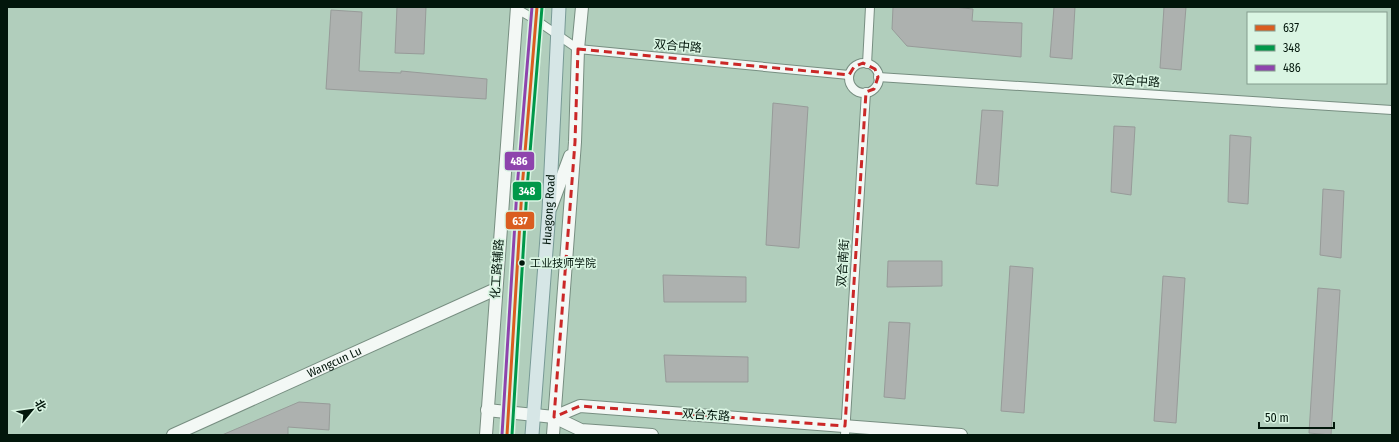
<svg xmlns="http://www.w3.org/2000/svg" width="1399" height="442" font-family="'Fira Sans Condensed','Noto Sans SC',sans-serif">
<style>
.building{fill:#adb1af;stroke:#979b99}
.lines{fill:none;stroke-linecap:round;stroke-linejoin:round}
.street-casing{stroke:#778e81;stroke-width:10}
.secondary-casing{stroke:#778e81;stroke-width:14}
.primary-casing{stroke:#789a96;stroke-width:15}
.street{stroke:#f3f8f5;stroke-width:8}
.secondary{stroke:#f3f8f5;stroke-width:12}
.primary{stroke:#d6e6e6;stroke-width:13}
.bus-1-casing{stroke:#daf5e3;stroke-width:6}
.bus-2-casing{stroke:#daf5e3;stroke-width:6}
.bus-3-casing{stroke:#daf5e3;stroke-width:6}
.bus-1{stroke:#da5d20;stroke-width:3}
.bus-2{stroke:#00984a;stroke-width:3}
.bus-3{stroke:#8e44ad;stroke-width:3}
.marked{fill:none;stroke:#cb2727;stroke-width:3;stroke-dasharray:8 5;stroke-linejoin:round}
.bus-dot{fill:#02160b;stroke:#daf5e3;stroke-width:1.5}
.labels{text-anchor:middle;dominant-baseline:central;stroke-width:3.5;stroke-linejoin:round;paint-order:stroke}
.bus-label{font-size:11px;fill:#02160b;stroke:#daf5e3;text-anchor:start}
.street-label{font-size:12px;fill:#02160b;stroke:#daf5e3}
.line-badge{stroke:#daf5e3;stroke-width:1.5}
.badge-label{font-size:11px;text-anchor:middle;font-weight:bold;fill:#fff}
</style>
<rect width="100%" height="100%" fill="#b1cebc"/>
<g class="building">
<path d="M397 7H426L424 54 395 53Z"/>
<path d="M893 7H954L973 9 972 21 1022 23 1021 57 907 46 892 29Z"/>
<path d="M1054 7H1075L1072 59 1050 57Z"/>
<path d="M1164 7H1186L1181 70 1160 68Z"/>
<path d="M331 10 362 12 359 71 401 73V71L487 79 486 99 326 89Z"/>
<path d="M773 103 808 107 799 248 766 245Z"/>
<path d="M982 110 1003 111 998 186 976 184Z"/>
<path d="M1114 126 1135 127 1131 195 1111 192Z"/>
<path d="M1230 135 1251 137 1248 204 1228 202Z"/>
<path d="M1323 189 1344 191 1341 258 1320 255Z"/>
<path d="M888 261H942V286L887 287Z"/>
<path d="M1010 266 1033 268 1024 413 1001 411Z"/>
<path d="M663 275 746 277V302H664Z"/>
<path d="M1163 276 1185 278 1176 423 1154 421Z"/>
<path d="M1318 288 1340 290 1331 435 1309 433Z"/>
<path d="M889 322 910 323 905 399 884 397Z"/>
<path d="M664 355 748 357V382H666Z"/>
<path d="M299 402 330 404 329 430 288 427V435H222Z"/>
</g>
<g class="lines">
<g class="street-casing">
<g id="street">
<path d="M517 9 536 20 578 49 849 75"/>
<circle cx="864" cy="78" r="15"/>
<path d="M867 64 870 7"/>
<path d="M878 77 1392 110"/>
<path d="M845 435 866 92"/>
</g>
</g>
<g class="secondary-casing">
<g id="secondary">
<path d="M551 207 570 156"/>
<path d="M487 410 554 417 581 430 652 435"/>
<path d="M554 417 580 406 961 435"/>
<path id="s1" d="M173 435 496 289"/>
<path d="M486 435 517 7"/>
<path d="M553 435 575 142 578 49 582 7"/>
</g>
</g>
<g class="primary-casing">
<g id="primary">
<path d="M507 435 522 189 537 7"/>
<path id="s2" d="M532 435 549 211 559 7"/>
</g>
</g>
<use href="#street" class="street"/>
<use href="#secondary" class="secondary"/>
<use href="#primary" class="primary"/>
<g class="bus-1-casing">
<path id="bus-1" d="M507 435 522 189 537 7"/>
</g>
<g class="bus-2-casing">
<path id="bus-2" d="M512 435 527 189 542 7"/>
</g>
<g class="bus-3-casing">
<path id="bus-3" d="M502 435 517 189 532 7"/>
</g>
<use href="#bus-1" class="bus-1"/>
<use href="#bus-2" class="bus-2"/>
<use href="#bus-3" class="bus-3"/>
</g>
<path class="marked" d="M578 49 849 75 854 67 863 63 875 69 878 77 874 89 866 92 845 426 580 406 554 417 575 142Z"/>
<circle class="bus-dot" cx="522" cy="263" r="3.5"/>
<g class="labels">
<g class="bus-label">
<text x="530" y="263">工业技师学院</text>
</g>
<g class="street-label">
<text transform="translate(678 46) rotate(5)">双合中路</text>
<text transform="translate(1136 81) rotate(4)">双合中路</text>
<text stroke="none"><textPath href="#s2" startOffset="226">Huagong Road</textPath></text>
<text transform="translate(843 263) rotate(-86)">双合南街</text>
<text transform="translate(497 269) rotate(-86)">化工路辅路</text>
<text stroke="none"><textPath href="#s1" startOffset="177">Wangcun Lu</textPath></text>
<text transform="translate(706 415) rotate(4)">双台东路</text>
</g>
</g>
<g class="line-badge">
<rect x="504" y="151" width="31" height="20" rx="4" fill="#8e44ad"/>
<rect x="512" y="181" width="30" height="20" rx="4" fill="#00984a"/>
<rect x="505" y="211" width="30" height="19" rx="4" fill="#da5d20"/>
</g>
<g class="badge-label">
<text x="519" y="165">486</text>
<text x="527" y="195">348</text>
<text x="520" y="225">637</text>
</g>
<rect width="1399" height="442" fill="none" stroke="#02160b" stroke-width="16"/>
<rect x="1247" y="12" width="140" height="72" fill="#daf5e3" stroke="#849c8d"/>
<rect x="1255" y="25" width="20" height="6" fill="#da5d20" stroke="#849c8d"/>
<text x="1283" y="32" font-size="12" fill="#02160b">637</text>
<rect x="1255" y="45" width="20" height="6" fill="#00984a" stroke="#849c8d"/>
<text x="1283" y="52" font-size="12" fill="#02160b">348</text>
<rect x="1255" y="65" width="20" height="6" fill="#8e44ad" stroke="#849c8d"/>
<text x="1283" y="72" font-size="12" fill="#02160b">486</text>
<g transform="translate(32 410) rotate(61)" stroke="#daf5e3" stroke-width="3" paint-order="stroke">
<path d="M0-3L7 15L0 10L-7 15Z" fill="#02160b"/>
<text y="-6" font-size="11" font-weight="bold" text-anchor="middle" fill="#02160b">北</text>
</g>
<path d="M1259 422v6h75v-6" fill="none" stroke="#02160b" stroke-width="2"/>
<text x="1265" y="422" font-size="12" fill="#02160b" stroke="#daf5e3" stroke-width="3" paint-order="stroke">50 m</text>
</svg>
